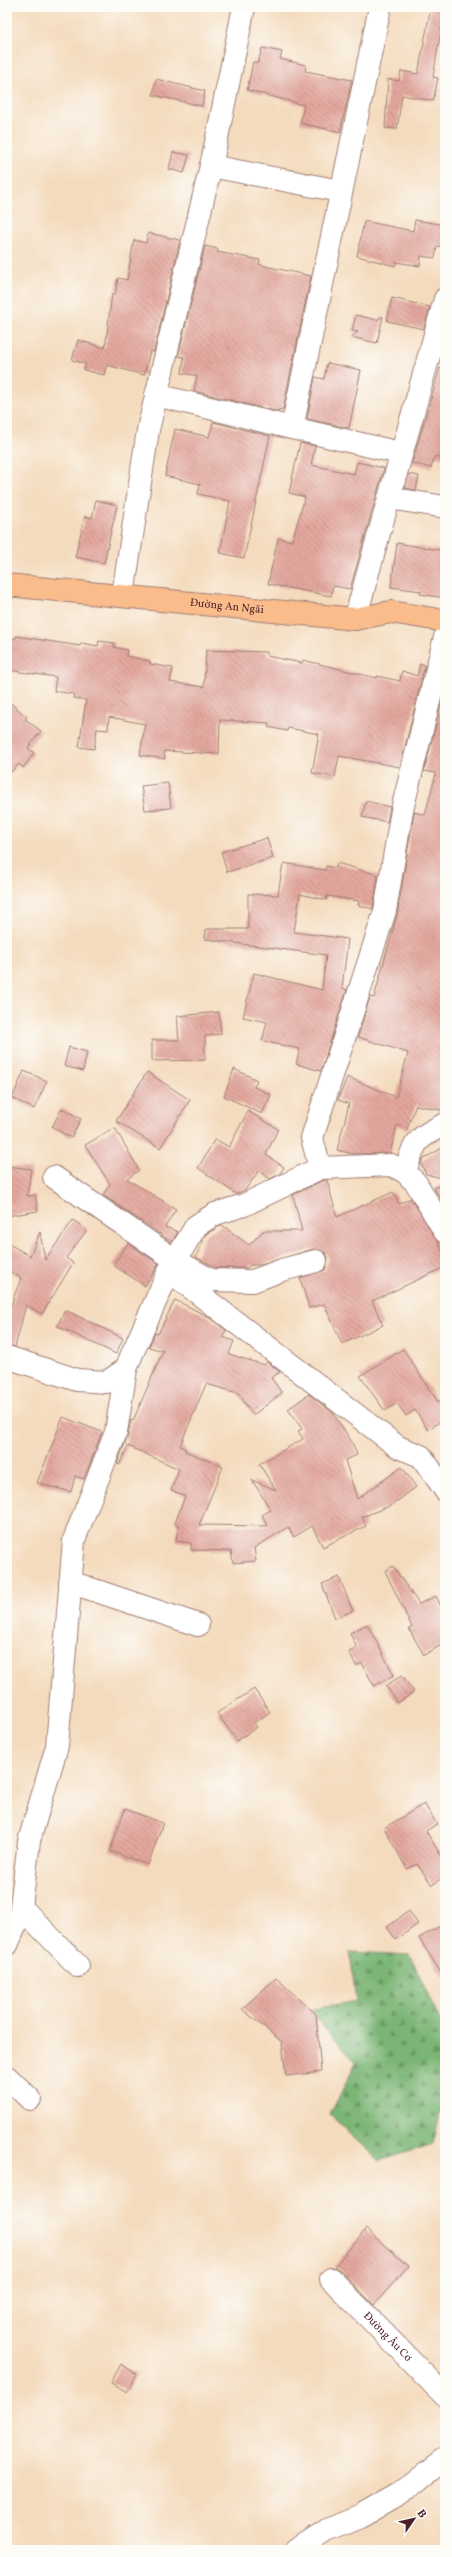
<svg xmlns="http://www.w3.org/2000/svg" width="452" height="2557" font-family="Vollkorn,serif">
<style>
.forest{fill:url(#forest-firs);stroke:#626a50}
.building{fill:url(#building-back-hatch)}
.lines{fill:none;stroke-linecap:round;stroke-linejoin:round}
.minor-casing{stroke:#9f7d74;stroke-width:24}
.major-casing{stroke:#9f7d74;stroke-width:24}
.minor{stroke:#fff;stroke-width:22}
.major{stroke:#fabc8b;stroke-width:22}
.labels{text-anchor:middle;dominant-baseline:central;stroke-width:4;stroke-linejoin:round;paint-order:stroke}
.street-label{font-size:11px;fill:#4a1f2b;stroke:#fdfcf7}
</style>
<defs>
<pattern id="forest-firs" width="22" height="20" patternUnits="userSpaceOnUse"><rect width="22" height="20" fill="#7ab574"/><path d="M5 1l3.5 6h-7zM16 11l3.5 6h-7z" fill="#66935f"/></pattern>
<pattern id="building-back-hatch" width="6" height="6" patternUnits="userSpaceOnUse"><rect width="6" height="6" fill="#e4a89f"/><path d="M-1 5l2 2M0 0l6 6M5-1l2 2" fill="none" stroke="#bb8882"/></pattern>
</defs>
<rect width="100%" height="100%" fill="#fdfcf7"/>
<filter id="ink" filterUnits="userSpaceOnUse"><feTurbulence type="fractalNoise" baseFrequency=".025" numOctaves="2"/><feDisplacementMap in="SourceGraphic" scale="8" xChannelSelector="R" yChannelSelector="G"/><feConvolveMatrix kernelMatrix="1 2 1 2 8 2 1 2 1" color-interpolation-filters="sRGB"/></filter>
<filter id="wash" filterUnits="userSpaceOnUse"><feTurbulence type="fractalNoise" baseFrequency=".012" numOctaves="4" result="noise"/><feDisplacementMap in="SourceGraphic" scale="16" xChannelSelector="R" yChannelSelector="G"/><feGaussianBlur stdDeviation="0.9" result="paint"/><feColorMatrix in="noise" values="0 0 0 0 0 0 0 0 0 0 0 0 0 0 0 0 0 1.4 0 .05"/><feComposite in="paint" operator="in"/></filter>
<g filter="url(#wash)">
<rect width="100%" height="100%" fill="#f4dbbe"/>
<path class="forest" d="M350 1952 410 1955 445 2032V2105L442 2106 433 2144 380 2161 330 2115 356 2062 308 2010 356 2001Z"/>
<g id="blocks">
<g class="building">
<path d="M431 7H445L433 77 438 78 433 101 402 95 397 129 385 128 388 79 399 81 401 71 418 74Z"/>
<path d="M262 48 282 52 280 59 306 65 305 71 352 80 340 132 300 123 304 105 247 90 253 62 258 63Z"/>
<path d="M156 79 205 91 202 106 153 95Z"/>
<path d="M173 152 189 155 184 173 169 169Z"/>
<path d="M415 220 445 225V247L437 246 435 258 421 256 420 266 396 262 395 266 357 256 364 221 413 231Z"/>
<path d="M148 233 180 240 154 352 150 351 144 375 107 365 104 375 84 370 86 364 72 360 78 340 105 348 112 294 115 295 118 278 127 280 134 240 146 243Z"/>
<path d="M205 246 218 249 217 252 260 260 259 264 269 267 311 276 283 409 275 411 194 391 197 376 182 373 184 357 178 356Z"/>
<path d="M392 298 430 307 424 329 387 321Z"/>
<path d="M356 315 377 320 383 316 377 343 351 337 358 332 352 331Z"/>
<path d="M327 363 361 370 349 428 307 419 315 377 324 379Z"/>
<path d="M440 368H445V459L435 456 431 468 412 463Z"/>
<path d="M213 422 270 436 244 558 220 553 230 501 198 494 200 484 165 476 175 429 209 437Z"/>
<path d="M300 443 315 446 311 465 354 474 357 462 384 468 350 589 333 586 331 596 268 584 278 538 292 541 305 497 289 493Z"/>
<path d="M409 474 419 476 416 490 405 488Z"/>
<path d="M96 500 117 505 104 563 75 557 85 516 92 518Z"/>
<path d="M397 543 445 551V598L420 594 421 591 391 587Z"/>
<path d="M16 636 80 646 81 643 98 646 99 641 115 643 114 647 127 650 126 656 150 661V664L173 668 170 682 204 687 206 650 267 652V656L302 663 303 660 377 678V676L400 681 402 671 417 676 420 664 425 665 400 767 339 756 335 777 312 773 319 734 288 728 287 731 268 727 269 723 220 720 219 754 164 751 165 759 140 755 145 724 109 717 108 730 97 729 94 749 79 747 86 700 73 698 74 694 54 691 56 677 7 670V637L15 639Z"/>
<path d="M445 689V1111L416 1105 407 1129 397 1125 390 1153 353 1154 337 1150 349 1104 338 1100 347 1077 396 1097 408 1053 358 1037 370 997 374 998 397 915 414 812 425 815 436 773 424 771Z"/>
<path d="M7 700 27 717 25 719 41 731 28 748 34 753 23 768 19 764 7 776Z"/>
<path d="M168 783 171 808 145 810 141 786Z"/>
<path d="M366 801 390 807 387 822 362 817Z"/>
<path d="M267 838 273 858 227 872 221 852Z"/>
<path d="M283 863 325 870 326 866 336 868 337 863 378 875 373 909 358 905 359 901 327 896 326 900 300 894 294 932 348 939 342 988 347 990 321 1071 296 1064 300 1049 262 1041 267 1022 243 1017 254 973 322 990 326 955 205 939 206 929H248V894L278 895Z"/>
<path d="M219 1012 221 1034 205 1036V1060L152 1061V1040H179L177 1016Z"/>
<path d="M69 1047 87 1052 83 1071 64 1066Z"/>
<path d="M234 1069 257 1080 254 1087 271 1095 262 1114 224 1096Z"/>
<path d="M24 1071 47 1081 34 1109 12 1098Z"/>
<path d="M147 1072 190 1100 160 1148 116 1121Z"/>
<path d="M62 1108 81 1119 71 1138 52 1127Z"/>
<path d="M248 1111 278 1129 266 1155 284 1167 280 1174 270 1179 259 1171 245 1190 236 1194 198 1168 215 1139 229 1147Z"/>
<path d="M115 1128 139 1170 127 1179 176 1209 165 1227 178 1232 172 1242 103 1195 110 1184 85 1145Z"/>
<path d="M445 1146V1179L426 1174 421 1164 422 1160Z"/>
<path d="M7 1166 31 1169 27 1196 35 1195 38 1211 7 1216Z"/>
<path d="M323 1180H327L337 1217 393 1192 399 1204 411 1198 438 1242 445 1258V1267L372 1301 383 1325 342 1344 324 1304 309 1308 300 1278 325 1270 328 1258 325 1252 313 1249 261 1265H250L247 1268H217L196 1257 206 1234 222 1225 249 1245 263 1231H302L293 1195Z"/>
<path d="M445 1183V1202L443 1203 434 1188Z"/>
<path d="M73 1220 87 1230 66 1258 73 1263 42 1314 26 1305 15 1347 7 1345V1316L21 1278 7 1270V1243L30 1256 40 1232 45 1260Z"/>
<path d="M128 1243 159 1264 145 1286 113 1265Z"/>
<path d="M175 1300 207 1316 226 1330 223 1337 234 1341 229 1354 264 1365 267 1362 280 1372 271 1378 282 1393 253 1415 238 1393 206 1384 180 1446 186 1449 185 1451 223 1467 199 1525 268 1526 262 1515 271 1510 252 1480 276 1490 259 1464 303 1439 298 1431 302 1429 288 1409 309 1394 333 1413 352 1442 357 1455 345 1460 357 1499 402 1467 416 1487 392 1505 362 1517 366 1526 323 1547 312 1526 294 1537 288 1527 254 1548 256 1561 233 1563 231 1551 191 1550V1543L176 1541 178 1525 175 1523 185 1496 171 1490 179 1469 128 1446 119 1465 117 1464 128 1436 131 1420 133 1421 163 1351 149 1347 155 1333 158 1334Z"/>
<path d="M65 1310 123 1338 116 1354 57 1326Z"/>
<path d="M403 1349 438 1402 445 1397V1418L428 1430 415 1410 406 1416 397 1403 385 1411 360 1376Z"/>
<path d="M63 1417 102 1432 84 1479 75 1476 71 1492 37 1483Z"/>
<path d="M393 1566 419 1604 436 1596 445 1615V1643L424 1655 409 1629 412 1627 385 1571Z"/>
<path d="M339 1577 353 1611 335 1618 322 1584Z"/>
<path d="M367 1624 394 1675 374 1686 362 1663 356 1666 349 1652 357 1648 350 1633Z"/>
<path d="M402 1675 414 1692 398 1703 386 1686Z"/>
<path d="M254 1689 270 1712 254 1723 257 1727 237 1741 217 1713Z"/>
<path d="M424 1804 437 1824 426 1831 445 1862V1876L432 1885 417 1864 407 1869 384 1828Z"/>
<path d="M125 1809 163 1823 148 1865 110 1851Z"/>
<path d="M409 1911 418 1924 396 1940 387 1927Z"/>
<path d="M445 1923V1979L419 1938Z"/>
<path d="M276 1978 316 2014 321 2072 286 2076 282 2042 242 2009Z"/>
<path d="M366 2229 408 2266 374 2305 340 2270 334 2267Z"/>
<path d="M121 2364 137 2374 127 2392 111 2383Z"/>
</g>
</g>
</g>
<g filter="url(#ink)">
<use href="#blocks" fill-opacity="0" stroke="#9f7d74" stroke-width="1"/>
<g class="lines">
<g class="minor-casing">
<g id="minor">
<path d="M211 166 340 191"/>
<path d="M156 395 292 428 380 7"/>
<path d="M292 428 400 453"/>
<path d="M389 498 445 507"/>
<path d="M123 595 148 430 213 157 244 7"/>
<path d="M355 619 445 299"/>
<path d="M320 1168 312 1138 385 911 402 810 445 637"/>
<path d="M405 1172C415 1141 415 1139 445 1124"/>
<path d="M54 1177 175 1260 211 1280 253 1281 282 1270 316 1261"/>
<path d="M169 1271 398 1447 421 1456 445 1490"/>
<path d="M7 1357 77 1380 107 1382 126 1369"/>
<path d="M70 1582 198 1625"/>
<path d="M22 1908 78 1966"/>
<path d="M7 1945 20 1915 29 1841 57 1746 74 1540 116 1432 126 1369 132 1354 169 1271 196 1226 215 1214 244 1205 320 1168 391 1165 405 1172 416 1183 445 1232"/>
<path d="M7 2077 30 2099"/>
<path id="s1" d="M331 2279 445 2396"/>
<path d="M296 2550 327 2530 361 2516 398 2495 445 2459"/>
</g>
</g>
<g class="major-casing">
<g id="major">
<path id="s2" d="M7 585 355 619 391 612 445 621"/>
</g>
</g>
<use href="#minor" class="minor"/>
<use href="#major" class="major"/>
</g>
</g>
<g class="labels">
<g class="street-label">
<text stroke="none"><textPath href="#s2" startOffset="221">Đường An Ngãi</textPath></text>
<text stroke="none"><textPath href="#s1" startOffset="81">Đường Âu Cơ</textPath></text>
</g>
</g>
<rect width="452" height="2557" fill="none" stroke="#fdfcf7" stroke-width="24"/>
<g transform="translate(414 2519) rotate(56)" stroke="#fdfcf7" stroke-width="3" paint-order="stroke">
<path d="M0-3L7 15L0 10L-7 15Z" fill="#4a1f2b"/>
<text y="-6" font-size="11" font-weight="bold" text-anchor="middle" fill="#4a1f2b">B</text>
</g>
</svg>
